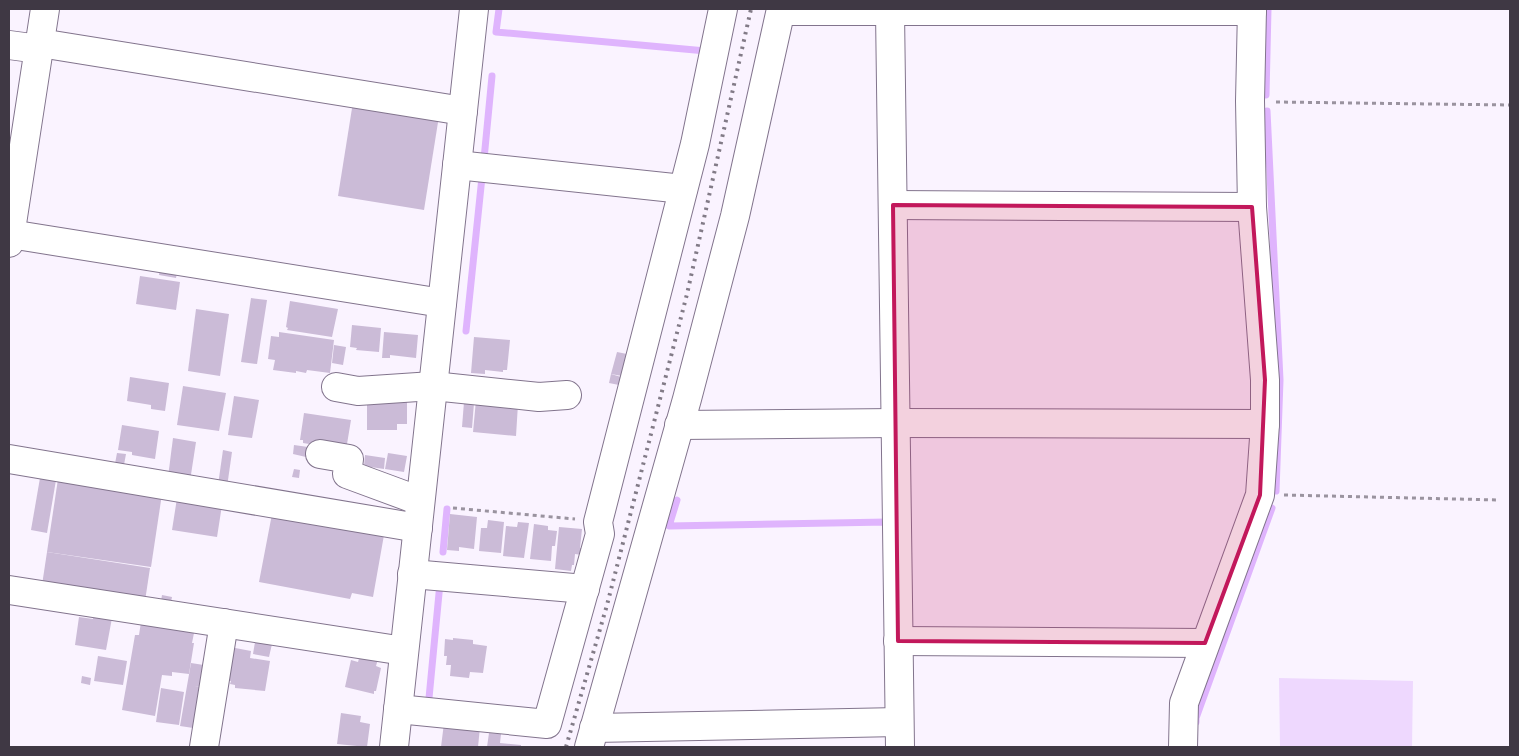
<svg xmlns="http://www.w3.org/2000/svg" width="1519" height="756" font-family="'Source Sans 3',sans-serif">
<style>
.green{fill:#eed8fe}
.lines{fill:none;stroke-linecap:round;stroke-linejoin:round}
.stream{stroke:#dfb4fd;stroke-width:7}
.building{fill:#cbbbd7}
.minor-casing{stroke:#82748d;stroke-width:30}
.path{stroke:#9a939f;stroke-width:3;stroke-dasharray:4 4;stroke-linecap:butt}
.minor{stroke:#fff;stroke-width:28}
.rail{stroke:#827b87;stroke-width:4;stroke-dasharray:2.5 5;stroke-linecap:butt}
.marked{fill:#c2185b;fill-opacity:0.2;stroke:#c2185b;stroke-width:4;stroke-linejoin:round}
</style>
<rect width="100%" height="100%" fill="#faf3ff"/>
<path class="green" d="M1279 678 1413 681 1412 747H1280Z"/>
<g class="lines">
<g class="stream">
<path d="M499 9 496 32 706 51"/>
<path d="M1266 95 1268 9"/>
<path d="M1267 111 1280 380 1276 491"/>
<path d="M484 159 492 76"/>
<path d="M466 331 482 177"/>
<path d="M677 500 669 526 887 522V526"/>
<path d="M443 552 447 509"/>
<path d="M429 698 440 583"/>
<path d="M1196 722V718L1272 508"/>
</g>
</g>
<g class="building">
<path d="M353 102 439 116 424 210 338 196Z"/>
<path d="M160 266 178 268 176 278 159 275Z"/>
<path d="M140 276 180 282 176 310 136 304Z"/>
<path d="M251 298 267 300 257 364 241 362Z"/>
<path d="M290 301 338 309 332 337 287 330 288 328 286 327Z"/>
<path d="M196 309 229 314 220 376 188 371Z"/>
<path d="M352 325 381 328 379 352 356 350 357 348 350 347Z"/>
<path d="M279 332 334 340 330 373 307 370 306 373 296 371V373L273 370 275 360 268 359 271 336 279 337Z"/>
<path d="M384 332 418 335 416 358 390 355V358H382Z"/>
<path d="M474 337 510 340 507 370H503V372L485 370V374L471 373Z"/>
<path d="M334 345 346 347 343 365 332 363Z"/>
<path d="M617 352 627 354 622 376 611 374Z"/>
<path d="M611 374 621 377 619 385 609 383Z"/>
<path d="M130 377 169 383 165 411 151 409V405L127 401Z"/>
<path d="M183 386 226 393 219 431 177 425Z"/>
<path d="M234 396 259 400 252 438 228 435Z"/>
<path d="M367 399 407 400V424H397V430H367Z"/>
<path d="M476 400 518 404 516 436 473 432Z"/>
<path d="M464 402 474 403 472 428 462 427Z"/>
<path d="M304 413 351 420 346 450 303 443V440H300Z"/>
<path d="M122 425 159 431 155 459 132 455V452L118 450Z"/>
<path d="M173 438 196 442 190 481 168 477Z"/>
<path d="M294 445 308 447 306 457 293 454Z"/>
<path d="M223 450 232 452 227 487 218 485Z"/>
<path d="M117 453 126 454 123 470 114 469Z"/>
<path d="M388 453 407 456 404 472 385 469Z"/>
<path d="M365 455 385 458 384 469 364 466Z"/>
<path d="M294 469 300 470 299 478 292 477Z"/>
<path d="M40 478 56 480 47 533 31 530Z"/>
<path d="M58 479 162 494 151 567 47 552Z"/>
<path d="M177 498 222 505 217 537 172 530Z"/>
<path d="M272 514 384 535 373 597 352 593 350 599 259 582Z"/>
<path d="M450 514 477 517 474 549 459 547V551L447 550Z"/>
<path d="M488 520 504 522 501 553 479 551 481 528H487Z"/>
<path d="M518 522 529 523 524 558 503 556 506 526 517 527Z"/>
<path d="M534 524 548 526V530L557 531 555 546H552L551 561 530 559Z"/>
<path d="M559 527 582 529 580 548H582V555L575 554 574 565H572L571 571 555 569Z"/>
<path d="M47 552 150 568 145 601 42 585Z"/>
<path d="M162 595 172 597 171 602 161 601Z"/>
<path d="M93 615 112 618 106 650 75 645 79 617 93 619Z"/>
<path d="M141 622 178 628 177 630 194 633 192 643H194L189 674 172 672V676L162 675 155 716 122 710 135 635H139Z"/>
<path d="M453 638 473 640V644L487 646 483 673 470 672 469 678 450 676 451 665H446L447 656H444L445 639 453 640Z"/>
<path d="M255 642 272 644 269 657 253 654Z"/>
<path d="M230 647 251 651 250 658 270 661 265 691 235 688V685L230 684 231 681 224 680Z"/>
<path d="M360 655 378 659 376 666 381 668 376 691H374V694L345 687 351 660 358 662Z"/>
<path d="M98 656 127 661 123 685 94 681Z"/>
<path d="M191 663 210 666 207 687 195 686 207 688 200 729 180 726Z"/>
<path d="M82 676 91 678 90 685 81 683Z"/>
<path d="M161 688 184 692 179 725 156 722Z"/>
<path d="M341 713 361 716 360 722 370 724 367 747 337 744Z"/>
<path d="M444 723 480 727 478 747H441Z"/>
<path d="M489 733 501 734 500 743 521 745V747H487Z"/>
</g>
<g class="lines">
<g class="minor-casing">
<g id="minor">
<path d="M781 11H1252"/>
<path d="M890 12 900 747"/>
<path d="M40 43 463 111"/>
<path d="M9 45 39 49"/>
<path d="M457 165 683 189"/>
<path d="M893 205 1252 207"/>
<path d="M10 234 442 303"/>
<path d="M9 243 45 9"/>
<path d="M336 387 358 391 433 386 539 397 567 395"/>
<path d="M679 425 895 423 1265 424"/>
<path d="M320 454 349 459 347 474 420 501"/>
<path d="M9 459 418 528"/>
<path d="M412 574 585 589"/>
<path d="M9 590 404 651"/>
<path d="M898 641 1205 643"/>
<path d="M398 709 547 724 600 534 598 522 695 144 723 9"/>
<path d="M594 728 899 722"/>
<path d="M204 747 224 623"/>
<path d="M394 747 474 9"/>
<path d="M589 747 687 399 735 216 781 9"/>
<path d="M1183 747 1184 703 1260 495 1265 424V380L1252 207 1250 101 1252 9"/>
</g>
</g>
<g class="path">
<path d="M1276 102 1510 105"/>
<path d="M1284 495 1499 500"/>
<path d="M453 508 575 519"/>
</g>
<use href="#minor" class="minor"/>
<path class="rail" d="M566 747 607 605 687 294 751 9"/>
</g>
<path class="marked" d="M893 205 1252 207 1265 380 1260 495 1205 643 898 641Z"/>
<rect width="1519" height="756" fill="none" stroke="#3f3844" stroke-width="20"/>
</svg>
